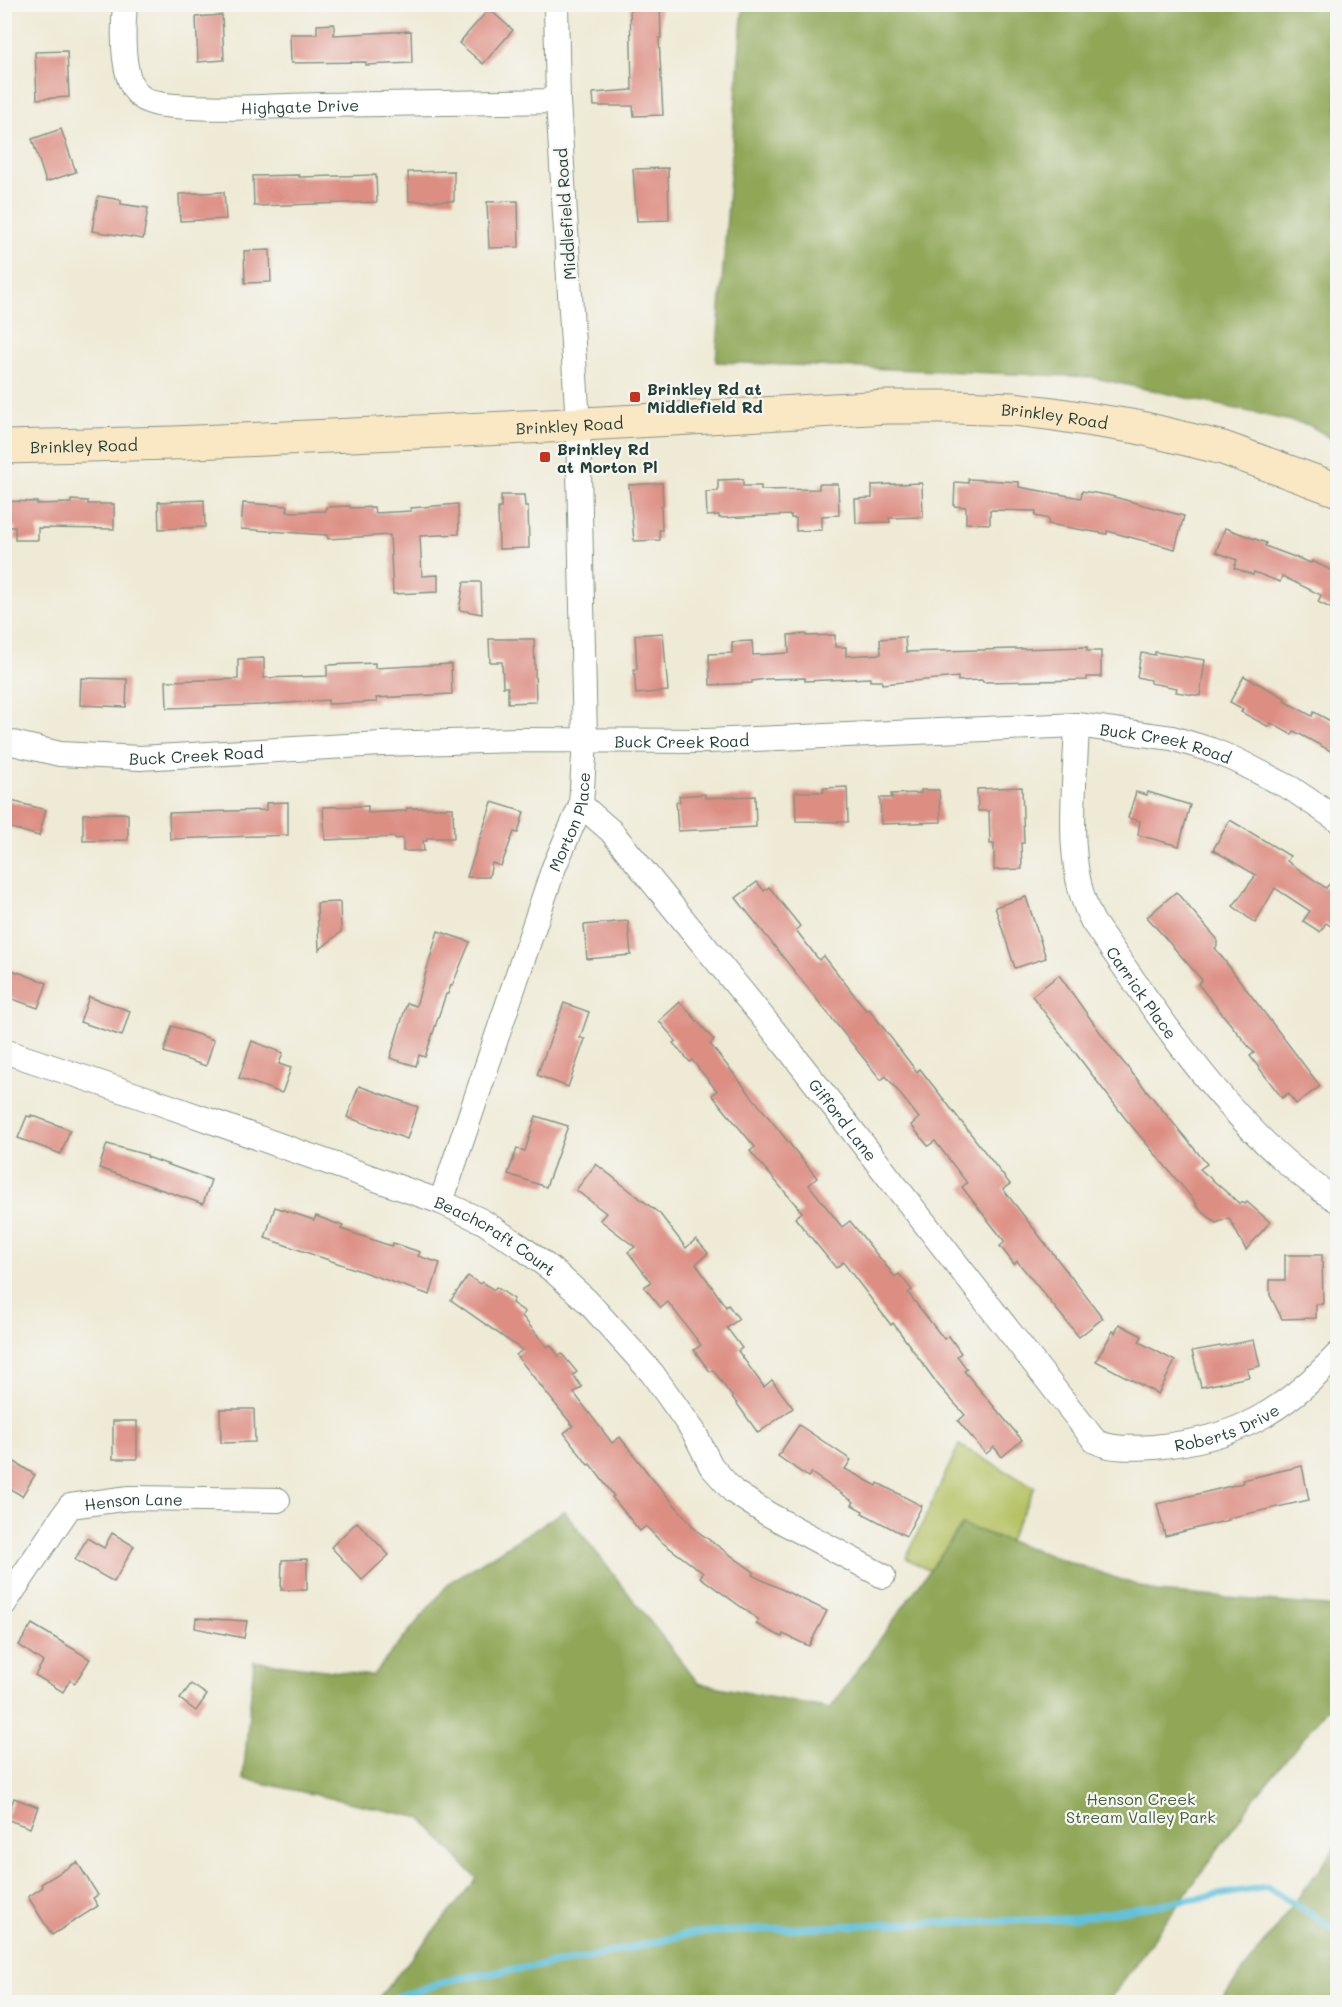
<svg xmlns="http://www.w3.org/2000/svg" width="1342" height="2007" font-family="Mali,sans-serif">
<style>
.green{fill:#b5c163;stroke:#6a7f4c;stroke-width:1.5}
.forest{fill:#90a759;stroke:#587246;stroke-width:1.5}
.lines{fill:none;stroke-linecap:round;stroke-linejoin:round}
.stream{stroke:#60c2de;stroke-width:7}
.building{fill:#dd8e83}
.street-casing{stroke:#869484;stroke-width:26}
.secondary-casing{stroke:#869484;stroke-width:35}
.street{stroke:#fff;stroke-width:24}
.secondary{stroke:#fae7c3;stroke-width:33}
.poi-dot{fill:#c8321e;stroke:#f6f6f2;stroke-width:2}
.labels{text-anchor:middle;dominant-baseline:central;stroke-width:4.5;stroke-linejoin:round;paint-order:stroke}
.street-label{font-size:16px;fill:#1f3d34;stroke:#f6f6f2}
.poi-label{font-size:16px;font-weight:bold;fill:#1f3d34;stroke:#f6f6f2;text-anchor:start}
.park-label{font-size:16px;fill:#445e40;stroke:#f6f6f2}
</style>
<rect width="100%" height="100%" fill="#f6f6f2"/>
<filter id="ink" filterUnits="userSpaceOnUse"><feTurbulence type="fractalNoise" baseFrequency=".0167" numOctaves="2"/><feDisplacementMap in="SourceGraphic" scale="12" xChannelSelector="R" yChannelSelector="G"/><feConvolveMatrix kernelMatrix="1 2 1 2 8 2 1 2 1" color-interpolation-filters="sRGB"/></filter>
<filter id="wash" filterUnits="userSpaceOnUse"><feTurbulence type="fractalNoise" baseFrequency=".008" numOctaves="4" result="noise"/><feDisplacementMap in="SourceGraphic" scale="24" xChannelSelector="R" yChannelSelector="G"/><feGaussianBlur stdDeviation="1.35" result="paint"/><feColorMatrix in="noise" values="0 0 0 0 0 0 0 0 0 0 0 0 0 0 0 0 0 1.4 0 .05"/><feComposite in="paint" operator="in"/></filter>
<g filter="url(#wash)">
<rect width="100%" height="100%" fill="#eeead5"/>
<path class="green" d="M959 1445 1035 1487 989 1581 961 1588 906 1558Z"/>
<g class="forest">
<path d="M743 5H1337V442L1309 425 1091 377 716 362Z"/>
<path d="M564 1511 698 1683 830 1709 962 1525 1157 1592 1337 1607V1697L1256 1796 1108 2002H375L477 1879 421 1818 243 1779 254 1661 372 1676 450 1582Z"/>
<path d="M1337 1844V2002H1220L1330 1855Z"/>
</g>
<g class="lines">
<path class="stream" d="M393 2002 394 1998 455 1979 588 1958 693 1933 886 1924 1071 1919 1267 1887 1338 1931"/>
</g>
<g id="blocks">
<g class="building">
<path d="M630 4H660L661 38H659L663 115 634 116 633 106H594L593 93 632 90Z"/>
<path d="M489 9 513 30 483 64 459 43Z"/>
<path d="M222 15 224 60 198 62 196 17Z"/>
<path d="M334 24V35L411 31 412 63 366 65V62L291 63 290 34H317V25Z"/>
<path d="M67 51 69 97 37 99 35 52Z"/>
<path d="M61 129 76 172 46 182 32 139Z"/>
<path d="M668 168 669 220 637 221 633 169Z"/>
<path d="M454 171V201H409L408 172Z"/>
<path d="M299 175V177L376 175 377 202 254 206 253 176Z"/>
<path d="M224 192 226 219 180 221 179 194Z"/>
<path d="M98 196 121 200V204L148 208 143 239 92 231Z"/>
<path d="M518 201 519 247 489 248 487 202Z"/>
<path d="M270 250 271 282 245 283 244 251Z"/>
<path d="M743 479V486H761V490L819 489V484H838L839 515 822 516V530L796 531V518H791V515L719 518V515L707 516 706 492 718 491V480Z"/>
<path d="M968 479 1019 482V487L1081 498 1082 491 1107 495 1184 516 1175 549 1107 531V534L1048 524 1049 519 1035 516 1036 511 990 510V524L966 523V507L954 506 955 482 968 483Z"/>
<path d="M662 483 663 506H661L662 530H659L660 540 634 541 629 485Z"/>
<path d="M922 483 923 517 889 518 890 522 856 523 855 499 872 498V485Z"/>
<path d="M501 495H524L525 506H528L529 548 499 549 498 508H501Z"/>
<path d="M71 500 88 501V504H114V529L38 528V540H15V527H4V501L37 502V504L71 503Z"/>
<path d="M204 500 205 527 159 529 158 502Z"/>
<path d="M243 503 288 506 287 512 326 511V507L350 506V508L374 507 375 513 411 511V508L458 504 459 534 420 536 422 576 438 575V592L393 594 390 535 328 539 327 535 241 529Z"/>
<path d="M1225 528 1266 543 1265 546 1311 563 1312 561 1333 571 1338 561V612L1318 602 1321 595 1282 576 1280 582 1254 572 1253 575 1234 568 1237 560 1216 552Z"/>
<path d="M464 582H481L482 614 459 610Z"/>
<path d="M663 633 668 691 636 694 634 669H637L635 635Z"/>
<path d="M806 634V636L835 635V647H846V656L881 654 880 639 905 637 906 652 1087 647V651H1101V677H1087V680L983 682 982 680 958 681V677L882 684V681H870V678L805 681V678L766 679 752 681V683L710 685 709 654 732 653V642L752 641 753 655 789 653 788 635Z"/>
<path d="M489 639H534L536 702 508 703V687H503L502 662H490Z"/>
<path d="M1155 652 1205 660 1200 696 1176 692 1177 688 1150 683V680L1137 677 1141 653 1155 655Z"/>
<path d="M264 658V678L327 676V665L375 663V668L451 664 452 694 376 698 377 702 328 704V700L262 705 167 708 166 681 238 679V659Z"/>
<path d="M1244 676 1285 698 1284 701 1312 716 1314 712 1338 725V755L1294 731 1292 735 1271 723 1269 727 1241 712 1243 709 1230 702Z"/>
<path d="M81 678 127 679 126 707 80 705Z"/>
<path d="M847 787 848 822 796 821 795 792H824L823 788Z"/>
<path d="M1022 787 1024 843H1021L1022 869 994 870V844H990L989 811H978L977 789Z"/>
<path d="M921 790H939L941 822 881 824 880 798H892L891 794 921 793Z"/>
<path d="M1136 792 1147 795 1148 792 1190 805 1179 846 1138 835 1140 821 1128 818Z"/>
<path d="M705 794V798L755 796 756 827 678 831 676 802H680L679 796Z"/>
<path d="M4 799 46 810 39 836 4 826Z"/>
<path d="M288 802V835L170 839 169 813 266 810V803Z"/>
<path d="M492 802 524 812 518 833 514 832 501 866 492 863 489 877H467Z"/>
<path d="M368 806V813L406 811 407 808H453L454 838H427V841H423L424 851H403V838L395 839V837L325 840 323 807Z"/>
<path d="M123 813 128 814V840L83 841V814Z"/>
<path d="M1230 820 1290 856 1287 861 1326 888 1338 874V931L1326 923 1320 932 1303 921 1310 911 1275 888 1255 923 1233 906 1256 875 1213 850Z"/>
<path d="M757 882 764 891 769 887 800 926 796 930 819 960 824 956 866 1010 869 1009 917 1072 920 1069 1010 1184 1003 1189 1103 1318 1079 1337 1017 1261 1014 1264 1000 1246 1005 1242 962 1187 967 1183 935 1141 928 1146 911 1125 919 1118 886 1076 881 1080 736 898Z"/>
<path d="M1176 892 1217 939V946L1215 948 1320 1086 1296 1104 1288 1093 1282 1098 1250 1056 1254 1053 1198 984 1202 980 1147 917Z"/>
<path d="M1026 897 1046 958 1015 968 995 907Z"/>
<path d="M340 902 341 932 319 950 317 903Z"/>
<path d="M628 921 631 955 587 959 584 925Z"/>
<path d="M438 931 470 942 452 986 451 985 448 994H446L425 1057 419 1055 416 1066 390 1058 407 1003 416 1006Z"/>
<path d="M4 967 47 983 38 1008 4 996Z"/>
<path d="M1059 975 1110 1046 1207 1164 1200 1169 1240 1204 1242 1202 1245 1204 1247 1202 1270 1222 1246 1250 1229 1218 1216 1223 1196 1206 1197 1204 1125 1118 1032 996Z"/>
<path d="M89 997 130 1011 122 1036 80 1022Z"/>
<path d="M680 1002 714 1040 710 1044 817 1178 809 1185 842 1227 850 1221 895 1277 899 1274 912 1290 908 1293 944 1339 949 1336 961 1353 957 1356 967 1369 964 1371 1022 1440 1002 1457 994 1447 986 1454 958 1421 965 1415 939 1386 893 1323 891 1325 843 1262 836 1268 795 1218 802 1212 750 1151 755 1147 712 1095 717 1091 692 1060 690 1062 673 1043 676 1041 659 1021Z"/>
<path d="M564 1003 589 1012 580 1038 585 1039 568 1087 537 1075Z"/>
<path d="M172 1026 214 1040 206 1066 164 1052Z"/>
<path d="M252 1041 283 1053 279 1064 291 1068 282 1093 239 1078Z"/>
<path d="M359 1086 418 1107 407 1139 347 1117Z"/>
<path d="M31 1115 70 1130 61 1154 18 1138 27 1116 31 1117Z"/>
<path d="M536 1116 568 1126 546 1187 508 1174 517 1149 525 1151Z"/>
<path d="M107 1144 147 1155V1157L211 1180 203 1204 99 1168Z"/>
<path d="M596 1164 660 1214 686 1248 696 1239 708 1253 696 1264 726 1307 728 1305 739 1319 727 1328 742 1348 738 1351 764 1387 772 1380 793 1408 758 1433 713 1370 710 1372 694 1350 701 1345 668 1302 661 1308 644 1287 651 1282 628 1252 635 1247 600 1220 606 1213 576 1190Z"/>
<path d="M275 1207 314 1220 316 1216 343 1226 341 1229 382 1243 392 1246 393 1243 420 1252 418 1256 440 1263 430 1295 265 1238Z"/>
<path d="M1285 1255H1322L1323 1304H1316V1318L1282 1319 1270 1295V1280H1285Z"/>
<path d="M468 1276 480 1284 482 1282 494 1290 496 1287 514 1299 512 1303 525 1312 522 1316 547 1347 550 1345 559 1356 562 1354 577 1372 573 1375 582 1387 574 1393 612 1443 620 1437 650 1476 697 1531 754 1572 752 1575 827 1611 809 1646 783 1634 782 1637 756 1624 759 1620 700 1577 703 1573 659 1540 646 1526 640 1531 612 1497 614 1496 590 1464 588 1465 564 1433 573 1426 516 1355 522 1350 451 1300Z"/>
<path d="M1119 1324 1142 1336 1139 1342 1175 1361 1158 1394 1096 1361 1113 1331 1115 1333Z"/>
<path d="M1254 1340 1260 1366 1247 1369 1249 1377 1201 1387 1192 1351Z"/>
<path d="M220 1409H254L255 1442 221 1443Z"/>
<rect x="113" y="1421" width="24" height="38"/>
<path d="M799 1425 851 1460 845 1469 877 1486 878 1483 922 1506 906 1536 862 1513 863 1511 852 1505 854 1502 811 1473 808 1477 778 1456Z"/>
<path d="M4 1455 35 1475 22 1496 4 1485Z"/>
<path d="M1302 1466 1309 1500 1228 1518 1229 1520 1165 1536 1157 1504 1243 1483 1242 1480Z"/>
<path d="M357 1522 389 1555 362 1580 331 1547Z"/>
<path d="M112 1533 134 1546 114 1582 75 1560 87 1538 104 1548Z"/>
<path d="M307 1559V1590H281L282 1560Z"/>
<path d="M196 1618 247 1621 244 1638 195 1628Z"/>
<path d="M32 1624 90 1659 75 1683 70 1680 63 1692 35 1675 43 1662 19 1645Z"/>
<path d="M191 1684 207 1695 196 1711 180 1699Z"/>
<path d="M14 1798 38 1807 30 1828 6 1819Z"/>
<path d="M77 1862 98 1895 93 1898 98 1906 52 1935 28 1897 43 1887 41 1884Z"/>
</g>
</g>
</g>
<g filter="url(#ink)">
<use href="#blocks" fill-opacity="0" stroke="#869484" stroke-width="1.5"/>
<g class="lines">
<g class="street-casing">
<g id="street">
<path id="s1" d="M125 4C123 28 120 80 140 96 149 104 163 105 175 106 223 110 272 106 321 105 400 103 479 102 558 101"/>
<path id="s2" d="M1077 725C1075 788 1063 866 1093 922 1161 1019 1236 1137 1338 1201"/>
<path id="s3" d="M4 741 60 754 140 758 381 744 519 740 707 741 1077 725 1172 738 1211 750 1236 760 1292 789 1338 820"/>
<path id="s4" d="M581 805 611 831 787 1047 1095 1441C1111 1450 1135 1448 1154 1447 1236 1439 1281 1414 1338 1354"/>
<path id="s5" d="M4 1051 154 1101 441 1202 482 1221 520 1246 556 1273 587 1301 652 1373 694 1432 711 1466 734 1492 768 1514 883 1576"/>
<path id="s6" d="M441 1202 554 867 581 805 585 740 578 424 558 101 556 4"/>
<path id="s7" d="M4 1604 70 1506 129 1498 278 1500"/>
</g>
</g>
<g class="secondary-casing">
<g id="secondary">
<path id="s8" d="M4 447 173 443 548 426 887 407H957L1014 409 1054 414 1137 427 1223 448 1338 490"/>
</g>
</g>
<use href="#street" class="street"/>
<use href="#secondary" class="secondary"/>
</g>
</g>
<g class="poi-dot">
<rect x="629" y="391" width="12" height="12" rx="3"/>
<rect x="539" y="451" width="12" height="12" rx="3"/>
</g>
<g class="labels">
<g class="street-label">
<text stroke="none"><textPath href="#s1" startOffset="258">Highgate Drive</textPath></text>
<text transform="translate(565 214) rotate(-94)">Middlefield Road</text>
<text stroke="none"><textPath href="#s8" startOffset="1052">Brinkley Road</textPath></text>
<text stroke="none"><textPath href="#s8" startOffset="566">Brinkley Road</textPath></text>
<text stroke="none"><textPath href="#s8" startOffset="80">Brinkley Road</textPath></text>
<text stroke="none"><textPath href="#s3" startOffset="680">Buck Creek Road</textPath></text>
<text stroke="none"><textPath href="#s3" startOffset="1166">Buck Creek Road</textPath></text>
<text stroke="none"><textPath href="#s3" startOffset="194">Buck Creek Road</textPath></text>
<text stroke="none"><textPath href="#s6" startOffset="402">Morton Place</textPath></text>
<text stroke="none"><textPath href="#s2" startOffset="286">Carrick Place</textPath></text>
<text stroke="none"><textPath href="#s4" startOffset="410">Gifford Lane</textPath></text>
<text stroke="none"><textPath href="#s5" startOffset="526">Beachcraft Court</textPath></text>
<text stroke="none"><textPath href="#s4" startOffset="954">Roberts Drive</textPath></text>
<text stroke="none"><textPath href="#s7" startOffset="182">Henson Lane</textPath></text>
</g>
<g class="poi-label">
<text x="647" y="388">Brinkley Rd at<tspan x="647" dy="18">Middlefield Rd</tspan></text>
<text x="557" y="448">Brinkley Rd<tspan x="557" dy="18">at Morton Pl</tspan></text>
</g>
<g class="park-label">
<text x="1141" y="1798">Henson Creek<tspan x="1141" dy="18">Stream Valley Park</tspan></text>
</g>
</g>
<rect width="1342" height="2007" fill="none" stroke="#f6f6f2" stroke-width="24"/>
</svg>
